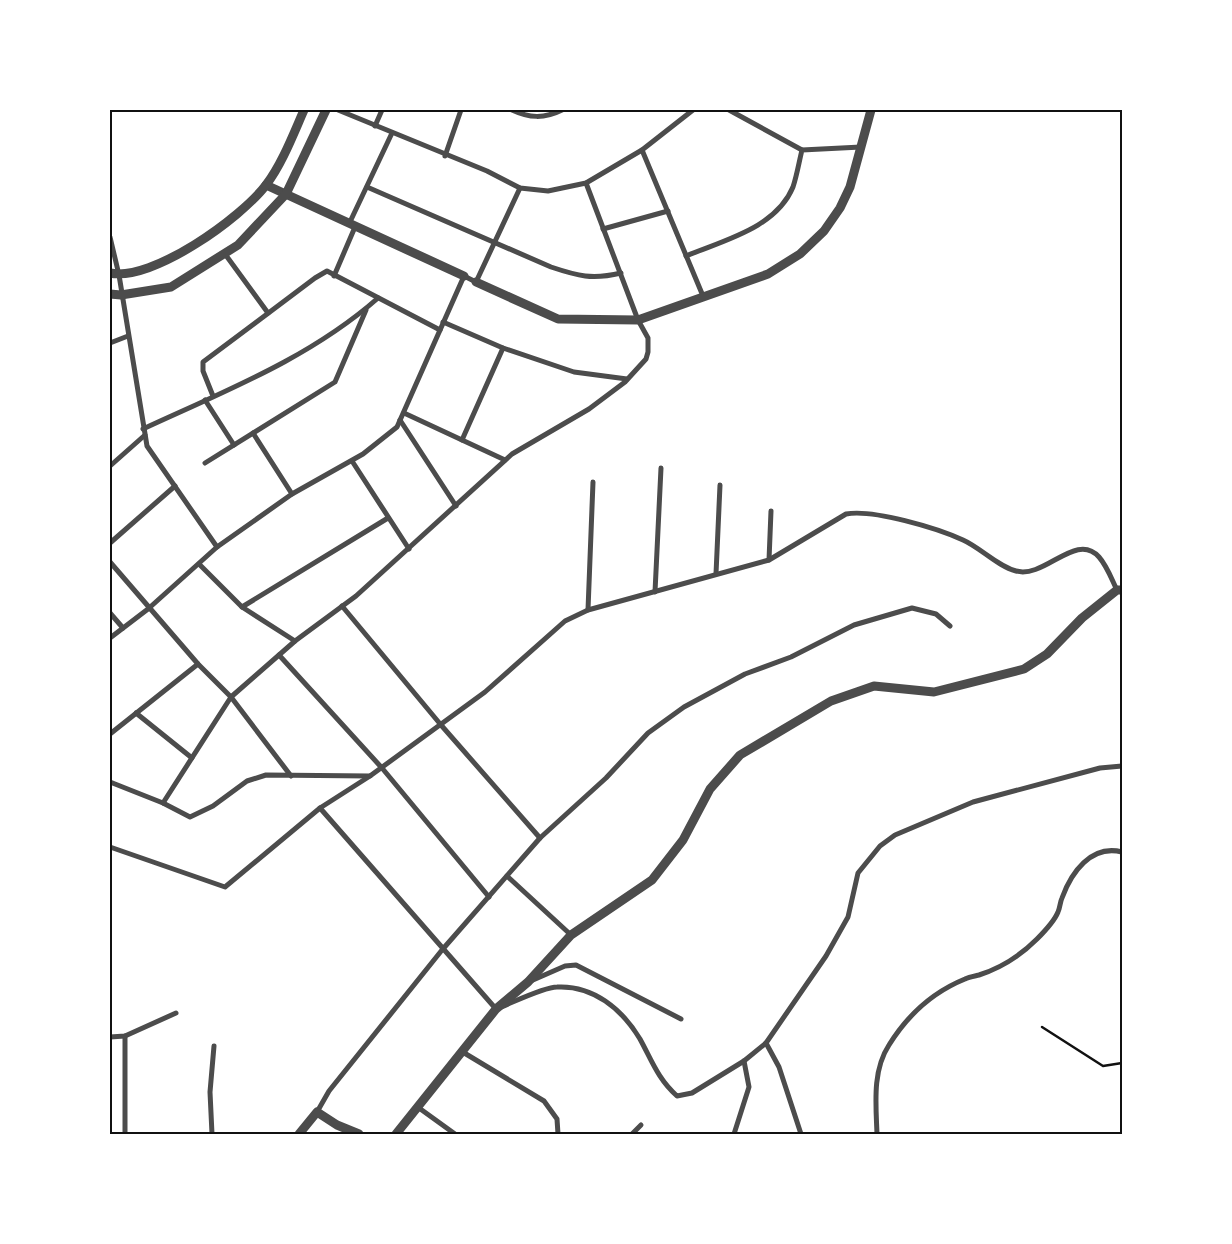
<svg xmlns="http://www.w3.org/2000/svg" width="1232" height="1244" font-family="'Fira Sans',sans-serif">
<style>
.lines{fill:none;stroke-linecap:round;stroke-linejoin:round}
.path{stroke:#111;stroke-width:2.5}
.minor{stroke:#4c4c4c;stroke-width:5}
.tertiary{stroke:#4c4c4c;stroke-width:9}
.neatline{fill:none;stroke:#111;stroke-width:2}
</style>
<rect width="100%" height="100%" fill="#fff"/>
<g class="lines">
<path class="path" d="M1042 1027 1103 1066 1122 1063"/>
<g class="minor">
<path d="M338 110 487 171 520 188 548 191 586 183 642 150 693 110"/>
<path d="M512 110C529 118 544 119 562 110"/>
<path d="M729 110 802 150"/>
<path d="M375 126 382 110"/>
<path d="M642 150 703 296"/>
<path d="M445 156 461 110"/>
<path d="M367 187 551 267C578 276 592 280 621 273"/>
<path d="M349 224 392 133"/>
<path d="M603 229 668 211"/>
<path d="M110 237 119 275 147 446 217 547"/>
<path d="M225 254 268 313"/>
<path d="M686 256C724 240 776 228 793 187 797 175 799 162 802 150L861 147"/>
<path d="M334 276 355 227"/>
<path d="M443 322 503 348 574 372 627 379"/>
<path d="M110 343 128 336"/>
<path d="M213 396 203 371V362L315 278 327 271 440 330"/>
<path d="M205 400 234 445"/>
<path d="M404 413 505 460"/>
<path d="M400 420 456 506"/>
<path d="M143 429C225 391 310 358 378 298"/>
<path d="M253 433 292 494"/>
<path d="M462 440 503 348"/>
<path d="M352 461 409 549"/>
<path d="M205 463 335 382 366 310"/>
<path d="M110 466 145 435"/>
<path d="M110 543 175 486"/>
<path d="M769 560 771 511"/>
<path d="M110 562 198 664 231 697 291 776"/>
<path d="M199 564 242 607 295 641"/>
<path d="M716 574 720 485"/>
<path d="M655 592 661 468"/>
<path d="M342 606 441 725 540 838"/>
<path d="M242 607 388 518"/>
<path d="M588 610 593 482"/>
<path d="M110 613 123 628"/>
<path d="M110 638 148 609 217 547 292 494 363 454 397 427 464 276 476 282 520 188"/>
<path d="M279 655 382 768 489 897"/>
<path d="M136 713 192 758"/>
<path d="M110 734 198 664"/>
<path d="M110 782 163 803 190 817 213 806 247 781 266 775 370 776 485 692 565 621 588 610 769 560 846 514C873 509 937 528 963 540 981 548 997 566 1016 571 1045 579 1076 531 1099 557 1107 566 1112 580 1117 590"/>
<path d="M163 803 231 697 295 641 356 596 512 454 589 409 625 382 646 359 648 352V338L638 320 586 183"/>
<path d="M320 808 496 1009C510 1004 543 987 557 987 593 985 622 1009 640 1039 652 1061 658 1079 677 1096L692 1093 744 1061 766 1043 826 956 848 917 858 873 880 846 895 835 973 802 1100 768 1122 766"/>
<path d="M110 847 225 887 320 808 370 776"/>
<path d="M507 876 571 935"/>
<path d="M533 980 565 966 576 965 681 1019"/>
<path d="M125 1036V1134"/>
<path d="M110 1037 125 1036 176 1013"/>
<path d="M766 1043 779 1067 801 1134"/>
<path d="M461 1051 544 1101 557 1119 558 1134"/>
<path d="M419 1108 455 1134"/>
<path d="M317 1112 329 1091 442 950 540 838 606 778 648 733 684 707 745 674 791 657 854 625 912 608 936 614 950 626"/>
<path d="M212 1134 210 1092 214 1046"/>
<path d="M632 1134 641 1125"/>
<path d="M734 1134 749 1087 744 1061"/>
<path d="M877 1134C876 1105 872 1071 889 1045 907 1016 933 992 965 979 969 977 975 976 979 975 1001 968 1021 955 1037 939 1045 931 1054 922 1058 912 1060 908 1060 902 1062 898 1071 873 1091 844 1122 852"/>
</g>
<g class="tertiary">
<path d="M266 185 464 276"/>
<path d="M110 273C152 282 241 218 266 185 282 164 293 135 304 110"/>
<path d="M476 282 558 319 638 320 768 274 800 254 824 231 840 208 850 187 871 110"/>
<path d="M110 294 121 295 171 287 238 245 286 194 326 110"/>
<path d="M299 1134 317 1112 337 1125 359 1134"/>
<path d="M396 1134 496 1009 528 982 571 935 652 880 683 840 710 789 740 755 831 701 874 686 934 692 1024 669 1047 654 1082 618 1117 590H1122"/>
</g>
</g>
<rect width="1232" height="1244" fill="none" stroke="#ffffff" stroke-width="222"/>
<rect x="111" y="111" width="1010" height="1022" class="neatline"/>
</svg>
